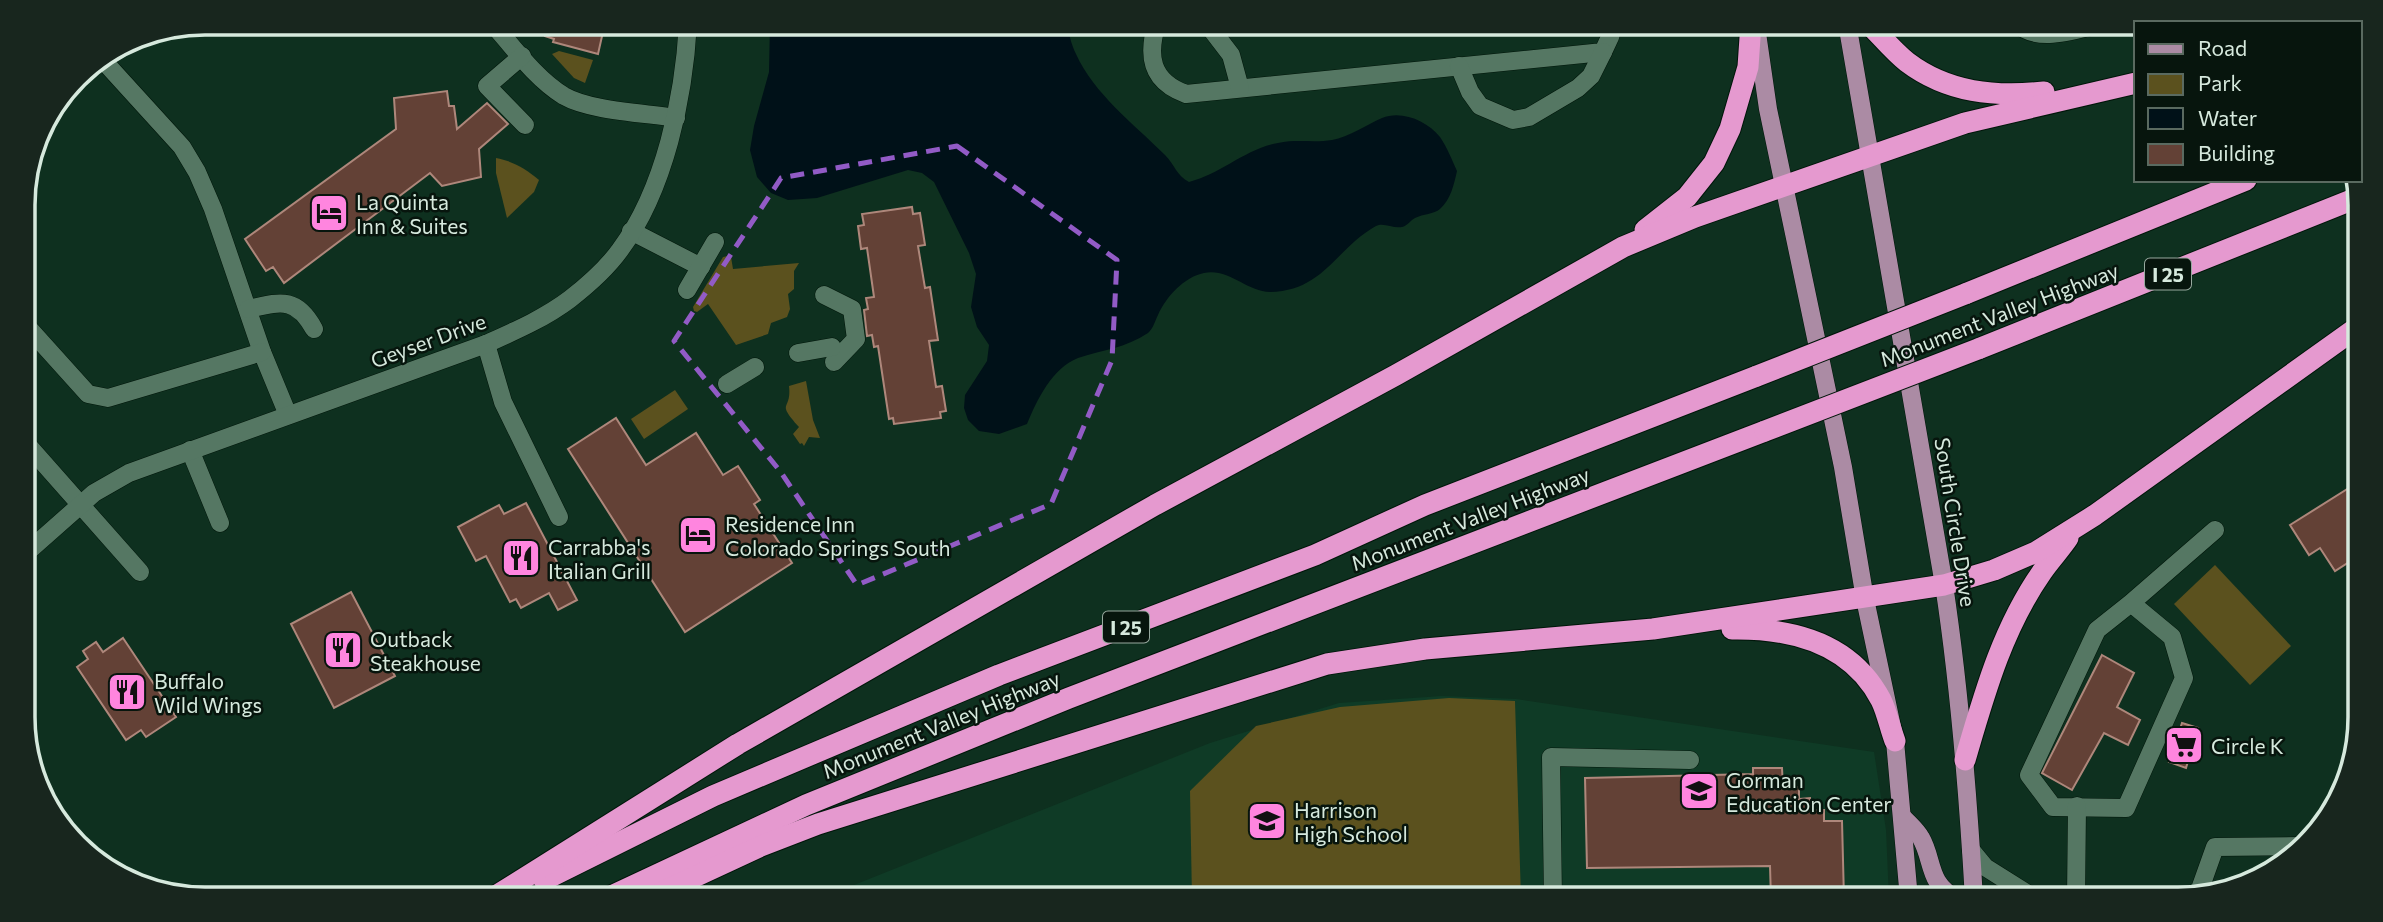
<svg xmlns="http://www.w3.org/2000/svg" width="2383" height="922" font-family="Commissioner,sans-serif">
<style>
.built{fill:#0f3b26}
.green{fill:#5b511e}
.water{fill:#001118}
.building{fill:#634136;stroke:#ae877b;stroke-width:2}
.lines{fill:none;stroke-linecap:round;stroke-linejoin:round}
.minor-casing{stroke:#00160a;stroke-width:19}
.major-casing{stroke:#00160a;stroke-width:19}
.highway-casing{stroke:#00160a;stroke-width:23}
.minor{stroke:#557763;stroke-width:18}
.major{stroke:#ab8ba4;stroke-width:18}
.highway{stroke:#e599cf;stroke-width:21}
.highway-bridge-casing{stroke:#00160a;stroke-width:23;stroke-linecap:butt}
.highway-bridge{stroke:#e599cf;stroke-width:21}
.marked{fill:none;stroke:#925bc6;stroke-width:5;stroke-dasharray:14 9;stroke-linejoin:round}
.labels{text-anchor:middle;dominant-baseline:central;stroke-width:5;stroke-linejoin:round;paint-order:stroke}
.shield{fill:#07150d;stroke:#98a99f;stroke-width:2}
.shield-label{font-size:19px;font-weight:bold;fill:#d6e9dd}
.poi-label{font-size:21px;fill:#d6e9dd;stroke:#07150d;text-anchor:start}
.street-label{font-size:21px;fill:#d6e9dd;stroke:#07150d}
.rim{fill:none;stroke:#d6e9dd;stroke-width:3.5}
</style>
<rect width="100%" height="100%" fill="#0e301f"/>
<path class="built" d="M1442 696 1516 699 1874 752 1886 830 1889 899H819L1210 743 1339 703Z"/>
<g class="green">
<path d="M559 51 593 60 585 83 574 78 552 54Z"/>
<path d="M496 158C513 161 526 169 539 180L534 192 507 218 496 173Z"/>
<path d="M728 256 731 257 733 269 799 263 794 271V289L788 294 790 309 787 317 771 323 768 334 736 345 708 304 697 312 694 311 693 307 723 257Z"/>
<path d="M806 381 813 420 820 438 809 437 804 446 802 443 800 444 793 434 799 427C775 400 792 412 789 386Z"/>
<path d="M675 390 688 409 644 439 631 419Z"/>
<path d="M2215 565 2291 646 2250 685 2174 604Z"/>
<path d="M1449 698 1515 701 1521 899H1192L1190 791 1256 726 1340 707Z"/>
</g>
<path class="water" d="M770 23H1066C1069 33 1071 44 1076 54 1094 94 1134 124 1165 155 1175 165 1176 175 1189 182 1221 174 1245 149 1278 143 1296 139 1315 143 1332 140 1349 137 1366 125 1382 118 1402 110 1427 121 1440 137 1447 147 1452 160 1457 171 1454 184 1451 199 1440 209 1434 214 1423 214 1415 218 1411 220 1407 226 1402 227 1393 229 1384 222 1376 226 1336 248 1324 291 1270 292 1247 292 1229 268 1204 273 1184 277 1166 297 1158 315 1155 321 1153 329 1148 333 1126 348 1102 350 1078 358 1052 368 1037 400 1027 424L999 434 979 431 968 420 964 408 965 395 987 361 989 345 977 327 971 307 976 274 969 253 934 182 922 173 908 170 817 198 788 200 771 193 757 177 750 150 754 126 769 72Z"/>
<g class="building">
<path d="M548 23H605L598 54 553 42 554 39 545 36Z"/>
<path d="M447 91 449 106H454L457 129 487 103 508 124 479 149 481 177 442 186 430 173 284 283 273 267 266 271 245 239 396 129 394 98Z"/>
<path d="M912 207 913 214 920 213 925 245 918 246 925 288 930 287 938 340 929 341 936 387 942 386 946 411 940 412 941 418 894 424 893 418 889 419 878 346 874 347 872 335 867 336 864 310 868 309 866 298 874 297 867 248 861 249 858 226 864 225 862 214Z"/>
<path d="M616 418 646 465 696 433 723 475 738 466 760 500 754 504 792 563 685 632 568 449Z"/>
<path d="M2360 481V555L2335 571 2320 548 2309 555 2290 525Z"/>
<path d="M526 503 577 600 558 610 549 593 521 608 516 599 510 602 486 556 476 561 458 527 499 505 504 514Z"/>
<path d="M351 592 395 676 334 708 291 624Z"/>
<path d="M123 638 176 717 146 737 141 730 126 740 77 667 88 659 83 651 96 642 103 652Z"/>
<path d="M2102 655 2134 673 2117 707 2140 720 2128 745 2104 733 2072 790 2042 773Z"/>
<path d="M2182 723 2198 728 2186 768 2169 762Z"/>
<path d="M1753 768H1782L1783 788 1799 787V799L1810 798V810H1824V821H1842L1844 899H1771L1770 866 1587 868 1585 778 1753 774Z"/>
</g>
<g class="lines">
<g class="minor-casing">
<g id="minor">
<path d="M492 23C513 47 536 79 564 96 590 111 645 113 676 118"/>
<path d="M1157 23C1147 55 1150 81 1186 94L1603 52 1610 37 1614 23"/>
<path d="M1203 23 1208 25 1231 55 1240 88"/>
<path d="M2016 23C2038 45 2079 28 2106 23"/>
<path d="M522 56 487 86 525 125"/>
<path d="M101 58 182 147 197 172 213 209 262 352 288 415"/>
<path d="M1459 66 1470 92 1480 106 1513 120 1529 117 1578 88 1591 76 1603 52"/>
<path d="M631 231 701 267"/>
<path d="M687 290 715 242"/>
<path d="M824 295 852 309 856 339 834 362"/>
<path d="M248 309C280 302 296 296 314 329"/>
<path d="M24 323 88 394 108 398 262 352"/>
<path d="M486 344 503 402 559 517"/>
<path d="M798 353 832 347"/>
<path d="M727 384 755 367"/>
<path d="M25 442 140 572"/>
<path d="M190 450 220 523"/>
<path d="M25 554 94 493 129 473 486 344C515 331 545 318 570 299 588 285 607 268 620 250 665 189 684 97 688 23"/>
<path d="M2131 603 2097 630 2029 775 2053 807 2126 808 2184 678 2172 637 2131 603 2215 530"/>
<path d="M1971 850 1985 867 2034 898"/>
<path d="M2190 898 2200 889 2215 847 2300 846"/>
<path d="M1553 899 1551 757 1690 760"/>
<path d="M2024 899H2190"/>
<path d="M2076 899 2077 806"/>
</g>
</g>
<g class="major-casing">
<g id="major">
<path d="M1847 23 1944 585C1960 690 1968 794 1974 899"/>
<path d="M1756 26 1768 109 1843 467 1865 599 1895 741 1909 899"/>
<path d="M1902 816C1908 823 1917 830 1921 838 1934 861 1927 883 1957 899"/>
</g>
</g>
<g class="highway-casing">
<g id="highway">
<path d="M1868 23C1881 36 1893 51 1907 62 1948 93 1995 97 2044 92"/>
<path d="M1645 230 1687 197 1714 163 1730 129 1748 67 1751 23"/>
<path d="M1965 294 2246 180"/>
<path d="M1978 349 2359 197"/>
<path d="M1732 629C1792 628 1851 643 1881 700 1887 712 1890 728 1895 741"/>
<path d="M1965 760C1984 695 2002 629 2042 572 2050 560 2060 550 2068 538"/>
<path d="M544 880 713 796 999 675 1315 555 1425 505 1757 376"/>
<path d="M491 899 738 744 1155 505 1396 375 1623 247 1695 217 1965 123 2136 83"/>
<path d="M605 899 806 805 1069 698 1765 431"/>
<path d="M647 899 761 846 818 824 1327 664 1425 649 1653 629 1944 585 1994 570 2036 552 2095 515 2359 326"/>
</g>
</g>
<use href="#minor" class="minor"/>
<use href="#major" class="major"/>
<use href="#highway" class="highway"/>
<g class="highway-bridge-casing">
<g id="highway-bridge">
<path d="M1757 376 1965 294"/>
<path d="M1765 431 1978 349"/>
</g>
</g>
<use href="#highway-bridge" class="highway-bridge"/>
</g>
<path class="marked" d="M957 146 1117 260 1112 360 1051 504 857 585 780 471 674 341 781 178Z"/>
<defs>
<g id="hotel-square" transform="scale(2.0125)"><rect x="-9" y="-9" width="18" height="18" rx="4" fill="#ff85df" stroke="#07150d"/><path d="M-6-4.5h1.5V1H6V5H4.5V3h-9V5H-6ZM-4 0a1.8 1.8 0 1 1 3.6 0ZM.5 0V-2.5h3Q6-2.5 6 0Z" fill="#111"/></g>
<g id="restaurant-square" transform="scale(2.0125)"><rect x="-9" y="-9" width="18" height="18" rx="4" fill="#ff85df" stroke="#07150d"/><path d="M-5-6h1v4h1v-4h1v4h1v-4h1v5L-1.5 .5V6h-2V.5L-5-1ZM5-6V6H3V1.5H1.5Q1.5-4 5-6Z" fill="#111"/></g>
<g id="supermarket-square" transform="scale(2.0125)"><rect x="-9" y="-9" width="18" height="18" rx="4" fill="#ff85df" stroke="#07150d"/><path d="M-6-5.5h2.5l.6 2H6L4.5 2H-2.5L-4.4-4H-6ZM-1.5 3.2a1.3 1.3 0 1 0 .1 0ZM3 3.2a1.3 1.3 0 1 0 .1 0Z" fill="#111"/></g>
<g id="school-square" transform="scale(2.0125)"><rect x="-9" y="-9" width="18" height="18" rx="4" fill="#ff85df" stroke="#07150d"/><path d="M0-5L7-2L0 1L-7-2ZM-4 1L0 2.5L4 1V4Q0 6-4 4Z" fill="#111"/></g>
</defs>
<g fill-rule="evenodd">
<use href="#hotel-square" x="329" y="213"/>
<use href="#hotel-square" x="698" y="535"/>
<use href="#restaurant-square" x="521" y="558"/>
<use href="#restaurant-square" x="343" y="650"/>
<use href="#restaurant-square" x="127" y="692"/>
<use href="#supermarket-square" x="2184" y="745"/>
<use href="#school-square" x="1699" y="791"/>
<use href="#school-square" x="1267" y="821"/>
</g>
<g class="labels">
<g class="shield">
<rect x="2145" y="258.5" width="46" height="31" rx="5"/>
<rect x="1103" y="611.5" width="46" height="31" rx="5"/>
</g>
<g class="shield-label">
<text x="2168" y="274">I 25</text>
<text x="1126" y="627">I 25</text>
</g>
<g class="poi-label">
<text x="356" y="201">La Quinta<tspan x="356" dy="24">Inn &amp; Suites</tspan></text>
<text x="725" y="523">Residence Inn<tspan x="725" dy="24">Colorado Springs South</tspan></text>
<text x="548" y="546">Carrabba's<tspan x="548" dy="24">Italian Grill</tspan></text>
<text x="370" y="638">Outback<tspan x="370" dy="24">Steakhouse</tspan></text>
<text x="154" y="680">Buffalo<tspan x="154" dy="24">Wild Wings</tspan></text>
<text x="2211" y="745">Circle K</text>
<text x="1726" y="779">Gorman<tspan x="1726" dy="24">Education Center</tspan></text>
<text x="1294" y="809">Harrison<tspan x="1294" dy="24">High School</tspan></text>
</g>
<g class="street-label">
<text transform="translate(1999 314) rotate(-21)">Monument Valley Highway</text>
<text transform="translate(428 340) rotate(-20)">Geyser Drive</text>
<text transform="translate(1470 518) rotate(-21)">Monument Valley Highway</text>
<text transform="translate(1956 522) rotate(81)">South Circle Drive</text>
<text transform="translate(941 724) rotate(-22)">Monument Valley Highway</text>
</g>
</g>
<path d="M0 0H2383V922H0ZM205 35H2178A170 170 0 0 1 2348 205V717A170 170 0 0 1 2178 887H205A170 170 0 0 1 35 717V205A170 170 0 0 1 205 35Z" fill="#18261e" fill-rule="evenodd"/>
<path class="rim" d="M205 35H2178A170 170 0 0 1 2348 205V717A170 170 0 0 1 2178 887H205A170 170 0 0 1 35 717V205A170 170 0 0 1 205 35Z"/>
<rect x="2134" y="21" width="228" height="161" fill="#07150d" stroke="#5a6a60" stroke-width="2"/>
<rect x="2148" y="44" width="35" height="10" fill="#ab8ba4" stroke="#5a6a60" stroke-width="2"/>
<text x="2198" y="56" font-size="21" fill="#d6e9dd">Road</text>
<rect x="2148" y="74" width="35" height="21" fill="#5b511e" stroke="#5a6a60" stroke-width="2"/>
<text x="2198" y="91" font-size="21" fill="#d6e9dd">Park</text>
<rect x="2148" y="108" width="35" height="21" fill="#001118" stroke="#5a6a60" stroke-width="2"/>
<text x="2198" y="126" font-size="21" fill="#d6e9dd">Water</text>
<rect x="2148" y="144" width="35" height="21" fill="#634136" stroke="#5a6a60" stroke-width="2"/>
<text x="2198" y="161" font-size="21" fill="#d6e9dd">Building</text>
</svg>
